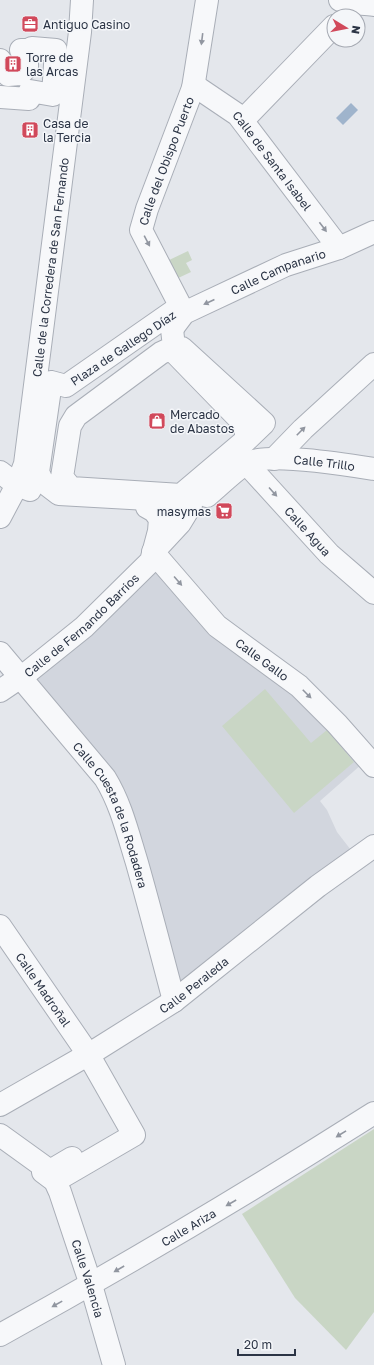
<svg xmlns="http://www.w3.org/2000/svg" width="374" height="1365" font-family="'Golos Text',sans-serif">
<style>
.built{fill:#d2d6de}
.green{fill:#c9d6c5}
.water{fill:#9fb4cc}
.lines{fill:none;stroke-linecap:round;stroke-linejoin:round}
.minor-casing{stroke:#a9aeb7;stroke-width:24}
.minor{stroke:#f7f8fa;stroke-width:22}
.oneway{fill:#9196a0}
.labels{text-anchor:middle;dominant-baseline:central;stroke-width:3;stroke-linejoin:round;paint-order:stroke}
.poi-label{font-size:12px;fill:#2b3445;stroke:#f4f6f9;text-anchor:start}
.street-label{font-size:12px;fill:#2b3445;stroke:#f4f6f9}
</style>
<rect width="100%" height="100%" fill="#e4e7ec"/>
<path class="built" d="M161 567 298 694 362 764 320 801 327 810 337 832 354 854 177 985 127 806 32 680 89 634Z"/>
<g class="green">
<path d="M188 251 192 260 186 263 191 272 174 280 165 262Z"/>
<path d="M265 689 311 743 327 730 354 762 294 813 222 726Z"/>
<path d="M374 1129V1312L346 1350 295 1298 242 1214Z"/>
</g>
<path class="water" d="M351 103 358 110 343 125 336 118Z"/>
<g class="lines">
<g class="minor-casing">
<g id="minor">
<path d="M340 0C351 5 362 3 374 5"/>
<path d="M0 60V67L8 75 20 74 27 67V56L21 50H31L32 48 56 50 53 95 30 91 29 99 0 97"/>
<path id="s1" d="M193 88 201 90 238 115 339 248"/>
<path d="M243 120 334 26"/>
<path d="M178 308 172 329 174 347 161 353 76 416 70 426 62 477 71 488 181 495 246 440V426L176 354 182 348 264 423 183 501 59 494 42 481 38 472 51 382 66 386Z"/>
<path id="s2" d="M184 313 141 230 147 209 193 88 207 0"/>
<path id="s3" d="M172 329 184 313 286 265 339 248 374 232"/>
<path d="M274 459 303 429 374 364"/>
<path id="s4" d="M246 463 329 554 374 593"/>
<path d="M0 472 17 485 30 490"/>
<path id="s5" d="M207 496C219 486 232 473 245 464 265 451 349 465 374 469"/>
<path id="s6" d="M0 517 17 485 25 464 80 32 82 0"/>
<path d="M154 551 180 523 191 505"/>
<path id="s7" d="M153 552 217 626 299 686 337 724 374 766"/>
<path id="s8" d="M0 653 105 778C121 804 128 834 137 863 150 909 162 955 174 1001"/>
<path id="s9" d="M0 691 28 672 84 627 151 561 159 531 160 519 154 511 147 507"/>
<path id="s10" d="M0 926 88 1054 134 1135 55 1181"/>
<path id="s11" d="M0 1105 96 1050 174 1001 318 886 374 846"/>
<path d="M0 1135 50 1171 72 1158"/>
<path id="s12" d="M43 1172 55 1181 60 1192 91 1285 114 1365"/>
<path id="s13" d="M0 1335C127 1265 251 1191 374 1113"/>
</g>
</g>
<use href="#minor" class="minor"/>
</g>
<defs><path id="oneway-solid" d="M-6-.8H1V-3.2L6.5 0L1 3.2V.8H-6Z"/></defs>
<g class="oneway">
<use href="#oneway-solid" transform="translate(202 39) rotate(97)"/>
<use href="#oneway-solid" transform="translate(323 227) rotate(53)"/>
<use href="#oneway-solid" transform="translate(147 241) rotate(62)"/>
<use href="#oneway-solid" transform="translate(209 302) rotate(155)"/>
<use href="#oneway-solid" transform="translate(301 431) rotate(-45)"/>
<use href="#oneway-solid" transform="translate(273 492) rotate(48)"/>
<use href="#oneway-solid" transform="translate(178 581) rotate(49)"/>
<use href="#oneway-solid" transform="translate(307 694) rotate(45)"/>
<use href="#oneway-solid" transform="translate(341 1134) rotate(148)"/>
<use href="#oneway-solid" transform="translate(231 1203) rotate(150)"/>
<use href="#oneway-solid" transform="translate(119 1269) rotate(150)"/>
<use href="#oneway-solid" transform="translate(57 1304) rotate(151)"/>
</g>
<defs>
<g id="office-square" transform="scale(0.9)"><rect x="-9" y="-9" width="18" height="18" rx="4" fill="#d1495b" stroke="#f4f6f9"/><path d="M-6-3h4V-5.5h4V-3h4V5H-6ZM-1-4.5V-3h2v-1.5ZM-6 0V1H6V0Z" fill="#fff"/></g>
<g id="building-square" transform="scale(0.9)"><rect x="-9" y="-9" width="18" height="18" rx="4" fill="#d1495b" stroke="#f4f6f9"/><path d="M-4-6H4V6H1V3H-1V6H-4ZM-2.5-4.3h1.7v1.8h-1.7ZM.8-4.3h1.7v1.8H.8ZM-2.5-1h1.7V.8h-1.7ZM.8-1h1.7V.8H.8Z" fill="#fff"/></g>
<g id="shop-square" transform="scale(0.9)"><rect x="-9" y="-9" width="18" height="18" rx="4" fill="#d1495b" stroke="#f4f6f9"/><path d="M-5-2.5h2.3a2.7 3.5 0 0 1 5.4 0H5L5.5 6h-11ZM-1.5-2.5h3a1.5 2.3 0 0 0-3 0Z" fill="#fff"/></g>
<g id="supermarket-square" transform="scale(0.9)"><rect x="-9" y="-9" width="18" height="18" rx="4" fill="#d1495b" stroke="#f4f6f9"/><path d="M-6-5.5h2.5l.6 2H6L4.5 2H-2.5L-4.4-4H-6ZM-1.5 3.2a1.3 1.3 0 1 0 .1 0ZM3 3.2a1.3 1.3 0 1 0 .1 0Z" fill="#fff"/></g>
</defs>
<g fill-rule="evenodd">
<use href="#office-square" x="30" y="24"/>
<use href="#building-square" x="13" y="64"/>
<use href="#building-square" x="30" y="130"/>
<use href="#shop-square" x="157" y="421"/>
<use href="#supermarket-square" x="224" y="511"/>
</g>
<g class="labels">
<g class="poi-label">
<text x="43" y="24">Antiguo Casino</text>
<text x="26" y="57">Torre de<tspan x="26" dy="14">las Arcas</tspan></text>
<text x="43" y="123">Casa de<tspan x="43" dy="14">la Tercia</tspan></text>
<text x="170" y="414">Mercado<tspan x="170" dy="14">de Abastos</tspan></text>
<text x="211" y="511" text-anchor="end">masymas</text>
</g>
<g class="street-label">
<text stroke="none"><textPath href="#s2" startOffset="167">Calle del Obispo Puerto</textPath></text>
<text stroke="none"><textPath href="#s1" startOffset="110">Calle de Santa Isabel</textPath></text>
<text stroke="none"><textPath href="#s6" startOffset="257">Calle de la Corredera de San Fernando</textPath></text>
<text stroke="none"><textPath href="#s3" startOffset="123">Calle Campanario</textPath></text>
<text transform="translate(123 348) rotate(-34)">Plaza de Gallego Díaz</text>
<text stroke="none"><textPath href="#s5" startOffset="130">Calle Trillo</textPath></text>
<text stroke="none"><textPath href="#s4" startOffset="92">Calle Agua</textPath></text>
<text stroke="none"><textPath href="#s9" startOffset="105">Calle de Fernando Barrios</textPath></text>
<text stroke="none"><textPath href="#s7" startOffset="154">Calle Gallo</textPath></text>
<text stroke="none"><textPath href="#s8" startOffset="199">Calle Cuesta de la Rodadera</textPath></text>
<text stroke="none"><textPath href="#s11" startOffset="228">Calle Peraleda</textPath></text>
<text stroke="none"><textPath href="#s10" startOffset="77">Calle Madroñal</textPath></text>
<text stroke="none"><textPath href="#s13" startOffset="217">Calle Ariza</textPath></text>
<text stroke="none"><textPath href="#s12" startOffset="118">Calle Valencia</textPath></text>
</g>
</g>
<g transform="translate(346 28) rotate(100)"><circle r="19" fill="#f4f6f9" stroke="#a4a8b1"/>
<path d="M0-3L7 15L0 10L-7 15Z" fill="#d1495b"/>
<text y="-6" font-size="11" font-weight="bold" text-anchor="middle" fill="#2b3445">N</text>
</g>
<path d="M238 1349v6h57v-6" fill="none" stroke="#2b3445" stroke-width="2"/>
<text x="244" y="1349" font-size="12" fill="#2b3445" stroke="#f4f6f9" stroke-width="3" paint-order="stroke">20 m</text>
</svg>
